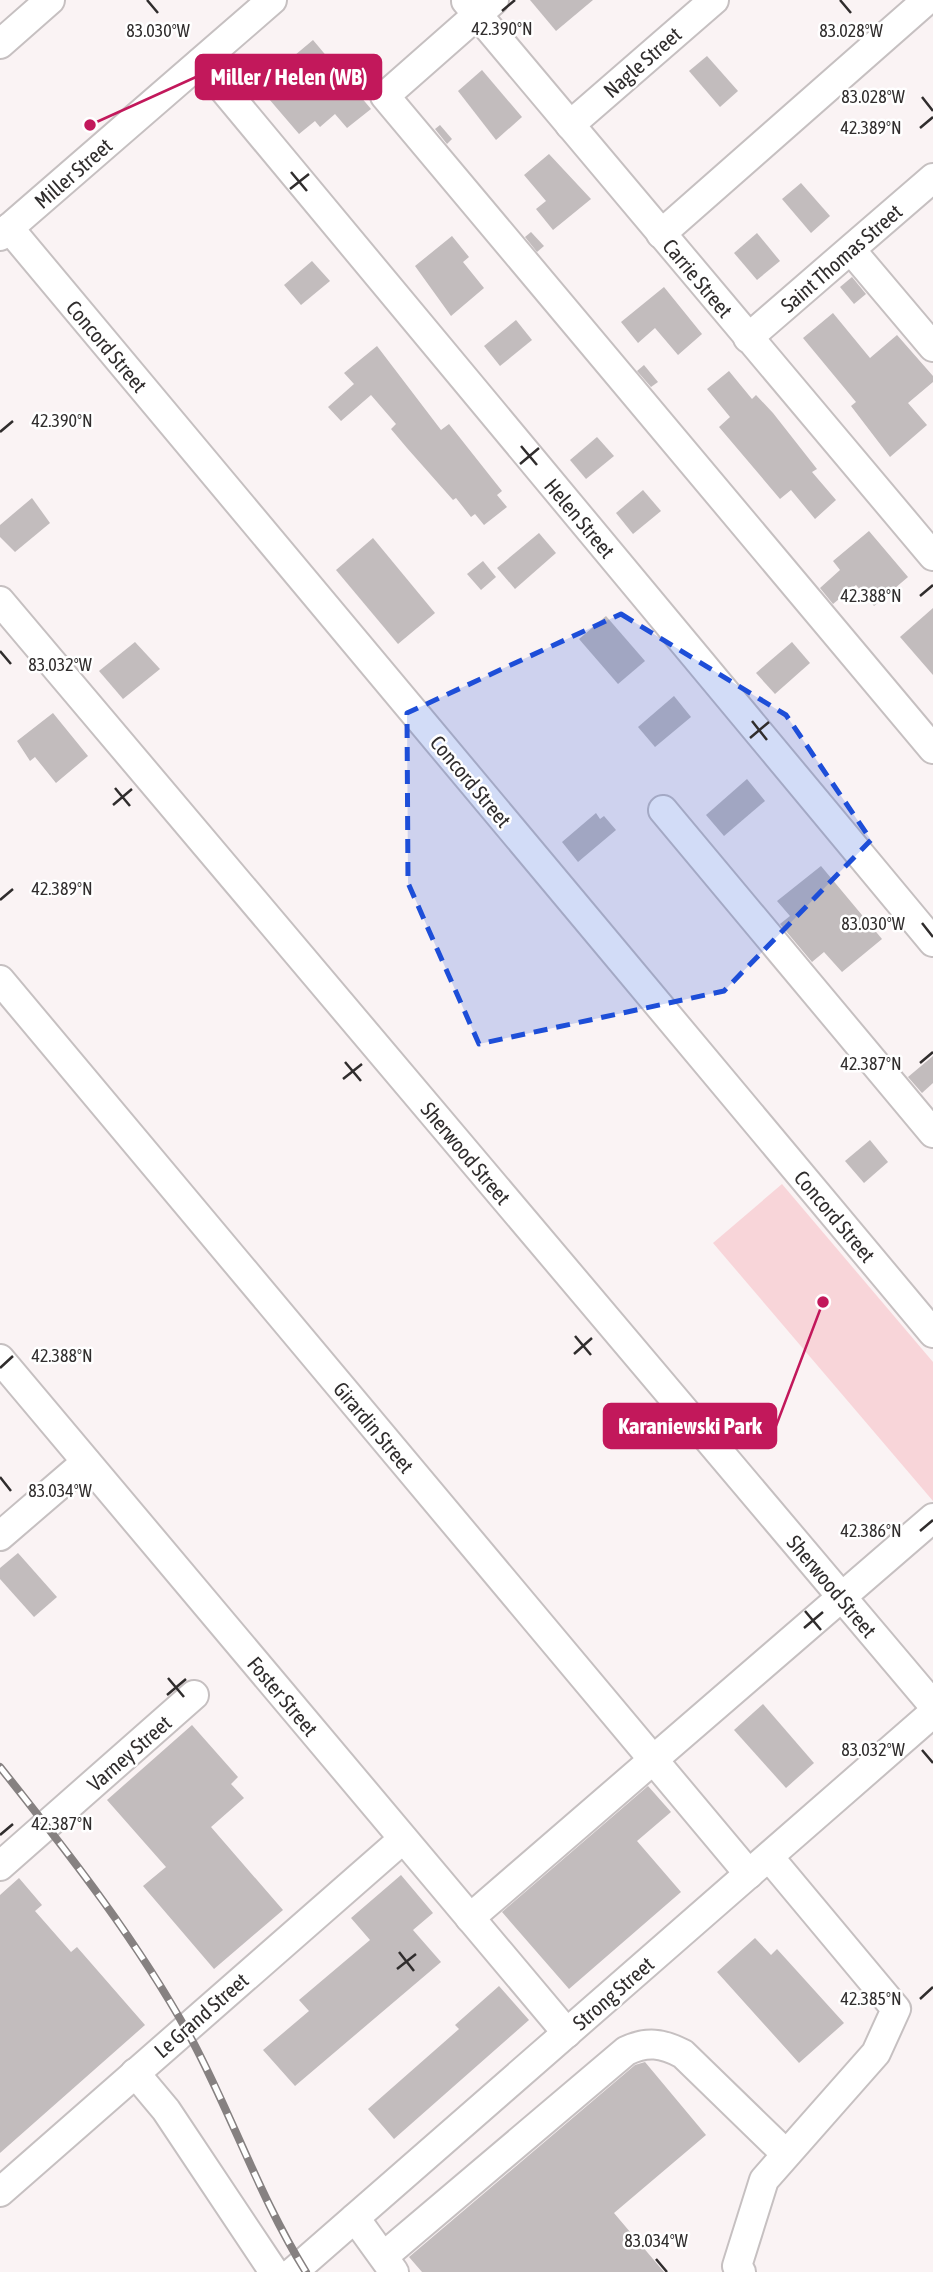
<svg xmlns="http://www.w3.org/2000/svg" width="933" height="2272" font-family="'Asap Condensed',sans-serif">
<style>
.green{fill:#f8d5d9}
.building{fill:#c2bcbd}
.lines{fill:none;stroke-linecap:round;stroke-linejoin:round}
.minor-casing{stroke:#c6c0c1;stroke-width:32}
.minor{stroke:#fff;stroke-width:28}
.rail-casing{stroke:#868181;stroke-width:8}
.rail{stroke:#fff;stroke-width:5;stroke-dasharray:16;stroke-linecap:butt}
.marked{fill:#1d4ed8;fill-opacity:0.2;stroke:#1d4ed8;stroke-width:5;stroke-dasharray:14 9;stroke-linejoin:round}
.ticks{fill:none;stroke:#302d2d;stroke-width:2.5}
.labels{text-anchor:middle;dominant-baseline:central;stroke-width:5;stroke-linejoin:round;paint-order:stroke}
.street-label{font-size:21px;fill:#302d2d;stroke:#fff}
.ticks-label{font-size:18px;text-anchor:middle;fill:#302d2d;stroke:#fff;stroke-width:5;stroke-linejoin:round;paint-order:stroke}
.leader{fill:none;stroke:#c2185b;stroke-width:2.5}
.callout-dot{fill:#c2185b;stroke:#fff;stroke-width:2.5}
.callout{fill:#c2185b;stroke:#c2185b;stroke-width:2.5}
.callout-label{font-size:23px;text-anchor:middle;font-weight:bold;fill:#fff}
</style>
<rect width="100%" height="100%" fill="#faf3f4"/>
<path class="green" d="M782 1184 933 1362V1501L713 1243Z"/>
<g class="building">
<path d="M530 0H593L556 31Z"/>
<path d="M313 40 371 109 347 128 335 114 320 127 315 121 299 134 269 99 288 84 276 71Z"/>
<path d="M707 56 738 91 720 107 689 71Z"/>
<path d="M482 70 522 117 496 140 458 91Z"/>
<path d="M440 125 452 139 447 144 435 129Z"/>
<path d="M549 154 591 199 553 230 536 209 546 201 524 175Z"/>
<path d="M801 183 830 216 811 233 782 199Z"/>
<path d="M531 232 544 246 537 252 525 237Z"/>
<path d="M757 233 780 261 757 280 734 253Z"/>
<path d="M452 236 469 257 463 262 484 288 451 316 415 266Z"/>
<path d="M312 261 330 281 301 305 284 285Z"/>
<path d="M852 277 866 294 854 304 840 287Z"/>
<path d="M664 287 702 334 678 355 655 328 638 343 621 322Z"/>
<path d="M833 313 870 358 897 335 933 376V382L908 403 927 425 890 457 851 406 856 402 803 338Z"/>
<path d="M516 320 532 340 500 366 484 346Z"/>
<path d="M377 346 441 430 449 424 502 491 497 495 507 507 484 525 475 514 471 517 456 498 453 500 407 448 391 429 396 424 371 395 341 421 328 407 354 384 344 373Z"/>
<path d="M644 365 658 382 651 387 637 371Z"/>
<path d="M729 371 752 399 756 395 773 413 817 469 812 472 836 500 815 519 791 490 780 499 719 427 730 417 707 389Z"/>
<path d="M597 437 614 456 586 479 570 460Z"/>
<path d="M643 490 661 511 633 534 616 513Z"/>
<path d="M32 498 50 523 15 552 0 537V525Z"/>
<path d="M869 531 908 577 874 606 856 585 833 604 820 588 840 570 833 561Z"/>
<path d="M539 533 556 553 515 589 497 568Z"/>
<path d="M373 538 435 613 398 644 336 570Z"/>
<path d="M483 561 496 577 481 590 467 574Z"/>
<path d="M933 608V675L900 637Z"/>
<path d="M606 616 645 661 618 684 579 639Z"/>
<path d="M135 642 160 669 123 699 99 671Z"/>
<path d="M792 642 810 663 775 694 756 673Z"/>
<path d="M674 696 691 717 655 747 638 727Z"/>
<path d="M53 713 88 756 56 783 35 757 30 761 17 741Z"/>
<path d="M747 779 765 801 724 836 706 815Z"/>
<path d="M596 813 600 819 604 816 616 830 578 862 562 842Z"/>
<path d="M821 866 882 939 842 972 824 952 812 962 780 924 790 916 777 901Z"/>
<path d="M933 1056V1083L922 1093 908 1077Z"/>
<path d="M870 1140 888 1162 864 1183 845 1161Z"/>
<path d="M18 1553 57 1597 34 1617 0 1579V1568Z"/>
<path d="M763 1704 814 1763 786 1788 734 1730Z"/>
<path d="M192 1725 238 1777 231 1784 244 1798 211 1827 283 1910 214 1969 143 1886 166 1867 107 1800Z"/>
<path d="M648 1786 671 1812 637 1841 681 1892 569 1989 502 1912Z"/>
<path d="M401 1875 433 1913 413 1930 441 1962 295 2086 263 2050 309 2011 299 2000 370 1940 351 1918Z"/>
<path d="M19 1878 42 1905 35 1911 71 1952 77 1947 145 2025 0 2153V1895Z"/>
<path d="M755 1938 771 1955 777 1949 844 2023 799 2063 717 1972Z"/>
<path d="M499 1986 529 2020 394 2139 368 2109 459 2029 455 2025Z"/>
<path d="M645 2062 706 2135 614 2213 664 2272H422L409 2257 635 2065Z"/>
</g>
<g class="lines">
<g class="minor-casing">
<g id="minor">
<path d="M494 0 385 96 933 749"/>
<path d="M466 1 933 556"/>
<path d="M0 44 50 0"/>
<path d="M201 62 933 942"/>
<path d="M570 125 714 0"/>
<path d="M9 228 933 1333"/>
<path d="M661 234 927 0"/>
<path d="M0 236 272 0"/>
<path d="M851 250 933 347"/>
<path d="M748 338 933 178"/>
<path d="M0 601 933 1705"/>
<path d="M663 810 933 1133"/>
<path d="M0 980 749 1874"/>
<path d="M0 1359 567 2033"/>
<path d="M0 1536 86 1462"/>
<path d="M0 1866 194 1695"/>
<path d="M470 1918 933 1518"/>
<path d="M135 2073 166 2110 274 2272"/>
<path d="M0 2192 403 1839"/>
<path d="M355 2218 394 2272"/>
<path d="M384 2256 626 2051C647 2041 662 2043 683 2054L786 2154"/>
<path d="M293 2272 933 1713"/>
<path d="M741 2272 737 2266 764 2180 876 2053 896 2009 769 1857"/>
</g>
</g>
<use href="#minor" class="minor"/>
<g class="rail-casing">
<path id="rail" d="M0 1767C70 1855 140 1944 193 2042 233 2118 261 2200 306 2272"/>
</g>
<use href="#rail" class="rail"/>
</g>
<path class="marked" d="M621 614 786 715 871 840 724 991 479 1044 408 883 407 713Z"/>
<path class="ticks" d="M147 0 158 13M840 0 851 13M502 11 515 0M922 97 933 111M920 128 933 117M291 172 307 191M290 189 309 174M0 432 13 421M521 446 537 465M520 464 539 448M920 596 933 585M0 651 11 664M752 721 767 740M750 738 769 722M115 788 130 806M113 805 132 789M0 900 13 889M922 923 933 937M345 1062 361 1081M920 1063 933 1052M343 1079 362 1064M575 1336 591 1355M574 1354 592 1338M0 1368 13 1356M0 1477 11 1491M920 1531 933 1520M805 1611 821 1630M804 1628 823 1612M168 1678 184 1697M167 1695 186 1679M922 1750 933 1763M0 1835 13 1824M399 1952 414 1971M397 1969 416 1954M920 1999 933 1987M656 2259 667 2272"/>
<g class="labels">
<g class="street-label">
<text transform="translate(642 62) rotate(-41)">Nagle Street</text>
<text transform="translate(73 173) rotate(-41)">Miller Street</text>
<text transform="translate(841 258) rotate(-41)">Saint Thomas Street</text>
<text transform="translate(698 278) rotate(50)">Carrie Street</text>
<text transform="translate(107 346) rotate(50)">Concord Street</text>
<text transform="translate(580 518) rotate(50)">Helen Street</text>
<text transform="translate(471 781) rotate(50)">Concord Street</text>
<text transform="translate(466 1153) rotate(50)">Sherwood Street</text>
<text transform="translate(835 1216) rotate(50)">Concord Street</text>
<text transform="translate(374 1427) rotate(50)">Girardin Street</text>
<text transform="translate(832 1586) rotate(50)">Sherwood Street</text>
<text transform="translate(283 1696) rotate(50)">Foster Street</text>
<text transform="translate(129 1753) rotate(-41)">Varney Street</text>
<text transform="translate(613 1993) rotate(-41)">Strong Street</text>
<text transform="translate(201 2015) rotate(-41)">Le Grand Street</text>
</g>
</g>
<g class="ticks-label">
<text x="502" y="35">42.390°N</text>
<text x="158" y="37">83.030°W</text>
<text x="851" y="37">83.028°W</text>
<text x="873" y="103">83.028°W</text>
<text x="871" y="134">42.389°N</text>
<text x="62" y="427">42.390°N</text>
<text x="871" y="602">42.388°N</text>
<text x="60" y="671">83.032°W</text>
<text x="62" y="895">42.389°N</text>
<text x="873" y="930">83.030°W</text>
<text x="871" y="1070">42.387°N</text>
<text x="62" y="1362">42.388°N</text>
<text x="60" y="1497">83.034°W</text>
<text x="871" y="1537">42.386°N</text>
<text x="873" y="1756">83.032°W</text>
<text x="62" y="1830">42.387°N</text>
<text x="871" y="2005">42.385°N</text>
<text x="656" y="2247">83.034°W</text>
</g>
<path class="leader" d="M90 125L196 77M823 1302L776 1426"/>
<g class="callout-dot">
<circle cx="90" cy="125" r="7"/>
<circle cx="823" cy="1302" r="7"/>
</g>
<g class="callout">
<rect x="196" y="55" width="185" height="44" rx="7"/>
<rect x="604" y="1404" width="172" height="44" rx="7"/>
</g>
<g class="callout-label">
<text x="289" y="85">Miller / Helen (WB)</text>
<text x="690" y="1434">Karaniewski Park</text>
</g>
</svg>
